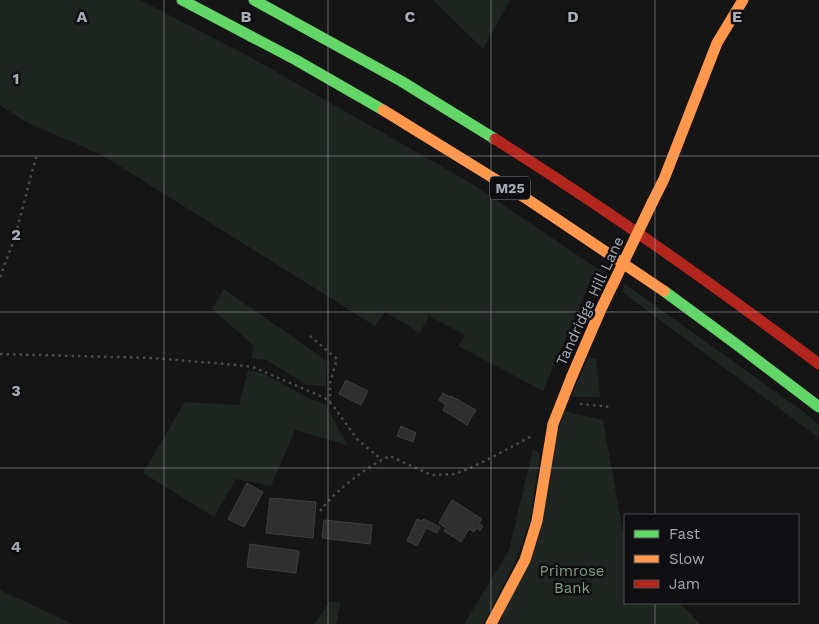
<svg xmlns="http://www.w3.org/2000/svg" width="819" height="624" font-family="'Work Sans',sans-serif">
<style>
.green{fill:#1f2520}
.building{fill:#2f2f30;stroke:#3e3f41}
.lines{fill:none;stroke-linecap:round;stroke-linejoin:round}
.path{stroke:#4b4c4f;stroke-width:2.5;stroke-dasharray:2.5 4;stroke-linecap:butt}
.fast{stroke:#63d668;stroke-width:11}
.slow{stroke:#ff974d;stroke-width:11}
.jam{stroke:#b3261e;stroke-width:11}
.slow-bridge{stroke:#ff974d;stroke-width:11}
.grid{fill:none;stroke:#a7acb5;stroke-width:1;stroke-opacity:0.55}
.labels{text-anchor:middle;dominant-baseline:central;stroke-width:5;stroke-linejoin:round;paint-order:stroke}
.shield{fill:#0f0f11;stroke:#797d84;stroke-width:1}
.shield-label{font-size:14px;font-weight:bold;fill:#a7acb5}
.street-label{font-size:15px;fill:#a7acb5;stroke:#0f0f11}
.park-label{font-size:15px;fill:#809e82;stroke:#0f0f11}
.grid-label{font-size:16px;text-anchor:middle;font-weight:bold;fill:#a7acb5;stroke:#0f0f11;stroke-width:5;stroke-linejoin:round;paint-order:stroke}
</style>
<rect width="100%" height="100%" fill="#151515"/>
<g class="green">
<path d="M0 0H140L252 58 469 182 604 273 598 287 590 282 543 391 458 346 465 335 429 316 420 333 385 312 375 326 102 155 26 122 0 105Z"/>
<path d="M433 0H510L483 49Z"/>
<path d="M625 284 805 413 819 425V438L622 292Z"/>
<path d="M224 289 327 361 326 386 307 385 266 360 251 358 254 346 212 309Z"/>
<path d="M588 357 596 359 600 397H571Z"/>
<path d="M248 370 265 374 308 398 326 405 347 445 295 430 271 486 236 479 214 517 143 473 185 402 239 405Z"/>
<path d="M564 411 603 420 623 532 625 535V603H680L700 624H500Z"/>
<path d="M533 449 540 454 530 521 515 563 483 624H464L509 550Z"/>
<path d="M0 590 73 624H0Z"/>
<path d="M330 601 341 603 336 624H314Z"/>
</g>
<g class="building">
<path d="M346 380 368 391 361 405 339 394Z"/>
<path d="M443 393 450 397 451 396 476 410 467 425 443 410 446 405 439 400Z"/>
<path d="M401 426 416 433 413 442 397 436Z"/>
<path d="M247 483 263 492 244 527 228 519Z"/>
<path d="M270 498 316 502 313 538 266 533Z"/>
<path d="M452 500 482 519 479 523 483 526 480 531 476 528 474 532 469 529 461 542 444 531 446 528 439 523Z"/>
<path d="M417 519 422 521 423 519 440 527 437 533 426 528 417 546 407 541Z"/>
<path d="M324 520 372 525 370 544 322 538Z"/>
<path d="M250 544 299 551 296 573 247 567Z"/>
</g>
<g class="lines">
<g class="path">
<path d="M0 277 15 237 36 157"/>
<path d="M310 336 337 359 330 383V402"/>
<path d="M0 354 153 358 237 365 253 367 325 398 334 407 357 439 382 460"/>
<path d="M580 404 612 407"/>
<path d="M320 511C335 491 367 466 390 456L431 475 456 474 481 463 532 436"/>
</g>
<g class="fast">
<path d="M182 0 296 60 383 110"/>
<path d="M254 0 401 81 495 139"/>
<path d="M664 291 736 344 819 407"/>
</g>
<g class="slow">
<path d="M383 110 524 197 664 291"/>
<path d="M652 203 664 179 717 43 743 0"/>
<path d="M491 624 525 560 537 521 553 424 572 376"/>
</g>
<path class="jam" d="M495 139C607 209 714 285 819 364"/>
<path class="slow-bridge" d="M572 376 601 309 652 203"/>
</g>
<path class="grid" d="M164 0V624M328 0V624M491 0V624M655 0V515M0 156H819M0 312H819M0 468H819M655 603V624"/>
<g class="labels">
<rect class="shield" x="490" y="176.5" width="40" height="23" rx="4"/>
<g class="shield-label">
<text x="510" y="188">M25</text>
</g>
<g class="street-label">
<text transform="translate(590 301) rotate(-65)">Tandridge Hill Lane</text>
</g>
<g class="park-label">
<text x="572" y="571">Primrose<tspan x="572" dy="17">Bank</tspan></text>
</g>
</g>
<g class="grid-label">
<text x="82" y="22">A</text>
<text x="246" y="22">B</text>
<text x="410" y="22">C</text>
<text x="573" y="22">D</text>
<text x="737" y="22">E</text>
<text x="16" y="84">1</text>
<text x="16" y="240">2</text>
<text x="16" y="396">3</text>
<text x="16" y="552">4</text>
</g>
<rect x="624" y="514" width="175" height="90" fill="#0f0f11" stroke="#4c4e53"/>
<rect x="634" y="530" width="25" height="8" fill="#63d668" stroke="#4c4e53"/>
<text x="669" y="539" font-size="15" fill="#a7acb5">Fast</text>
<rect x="634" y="555" width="25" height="8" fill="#ff974d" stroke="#4c4e53"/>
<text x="669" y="564" font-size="15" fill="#a7acb5">Slow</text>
<rect x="634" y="580" width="25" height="8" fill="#b3261e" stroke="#4c4e53"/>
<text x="669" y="589" font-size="15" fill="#a7acb5">Jam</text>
</svg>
